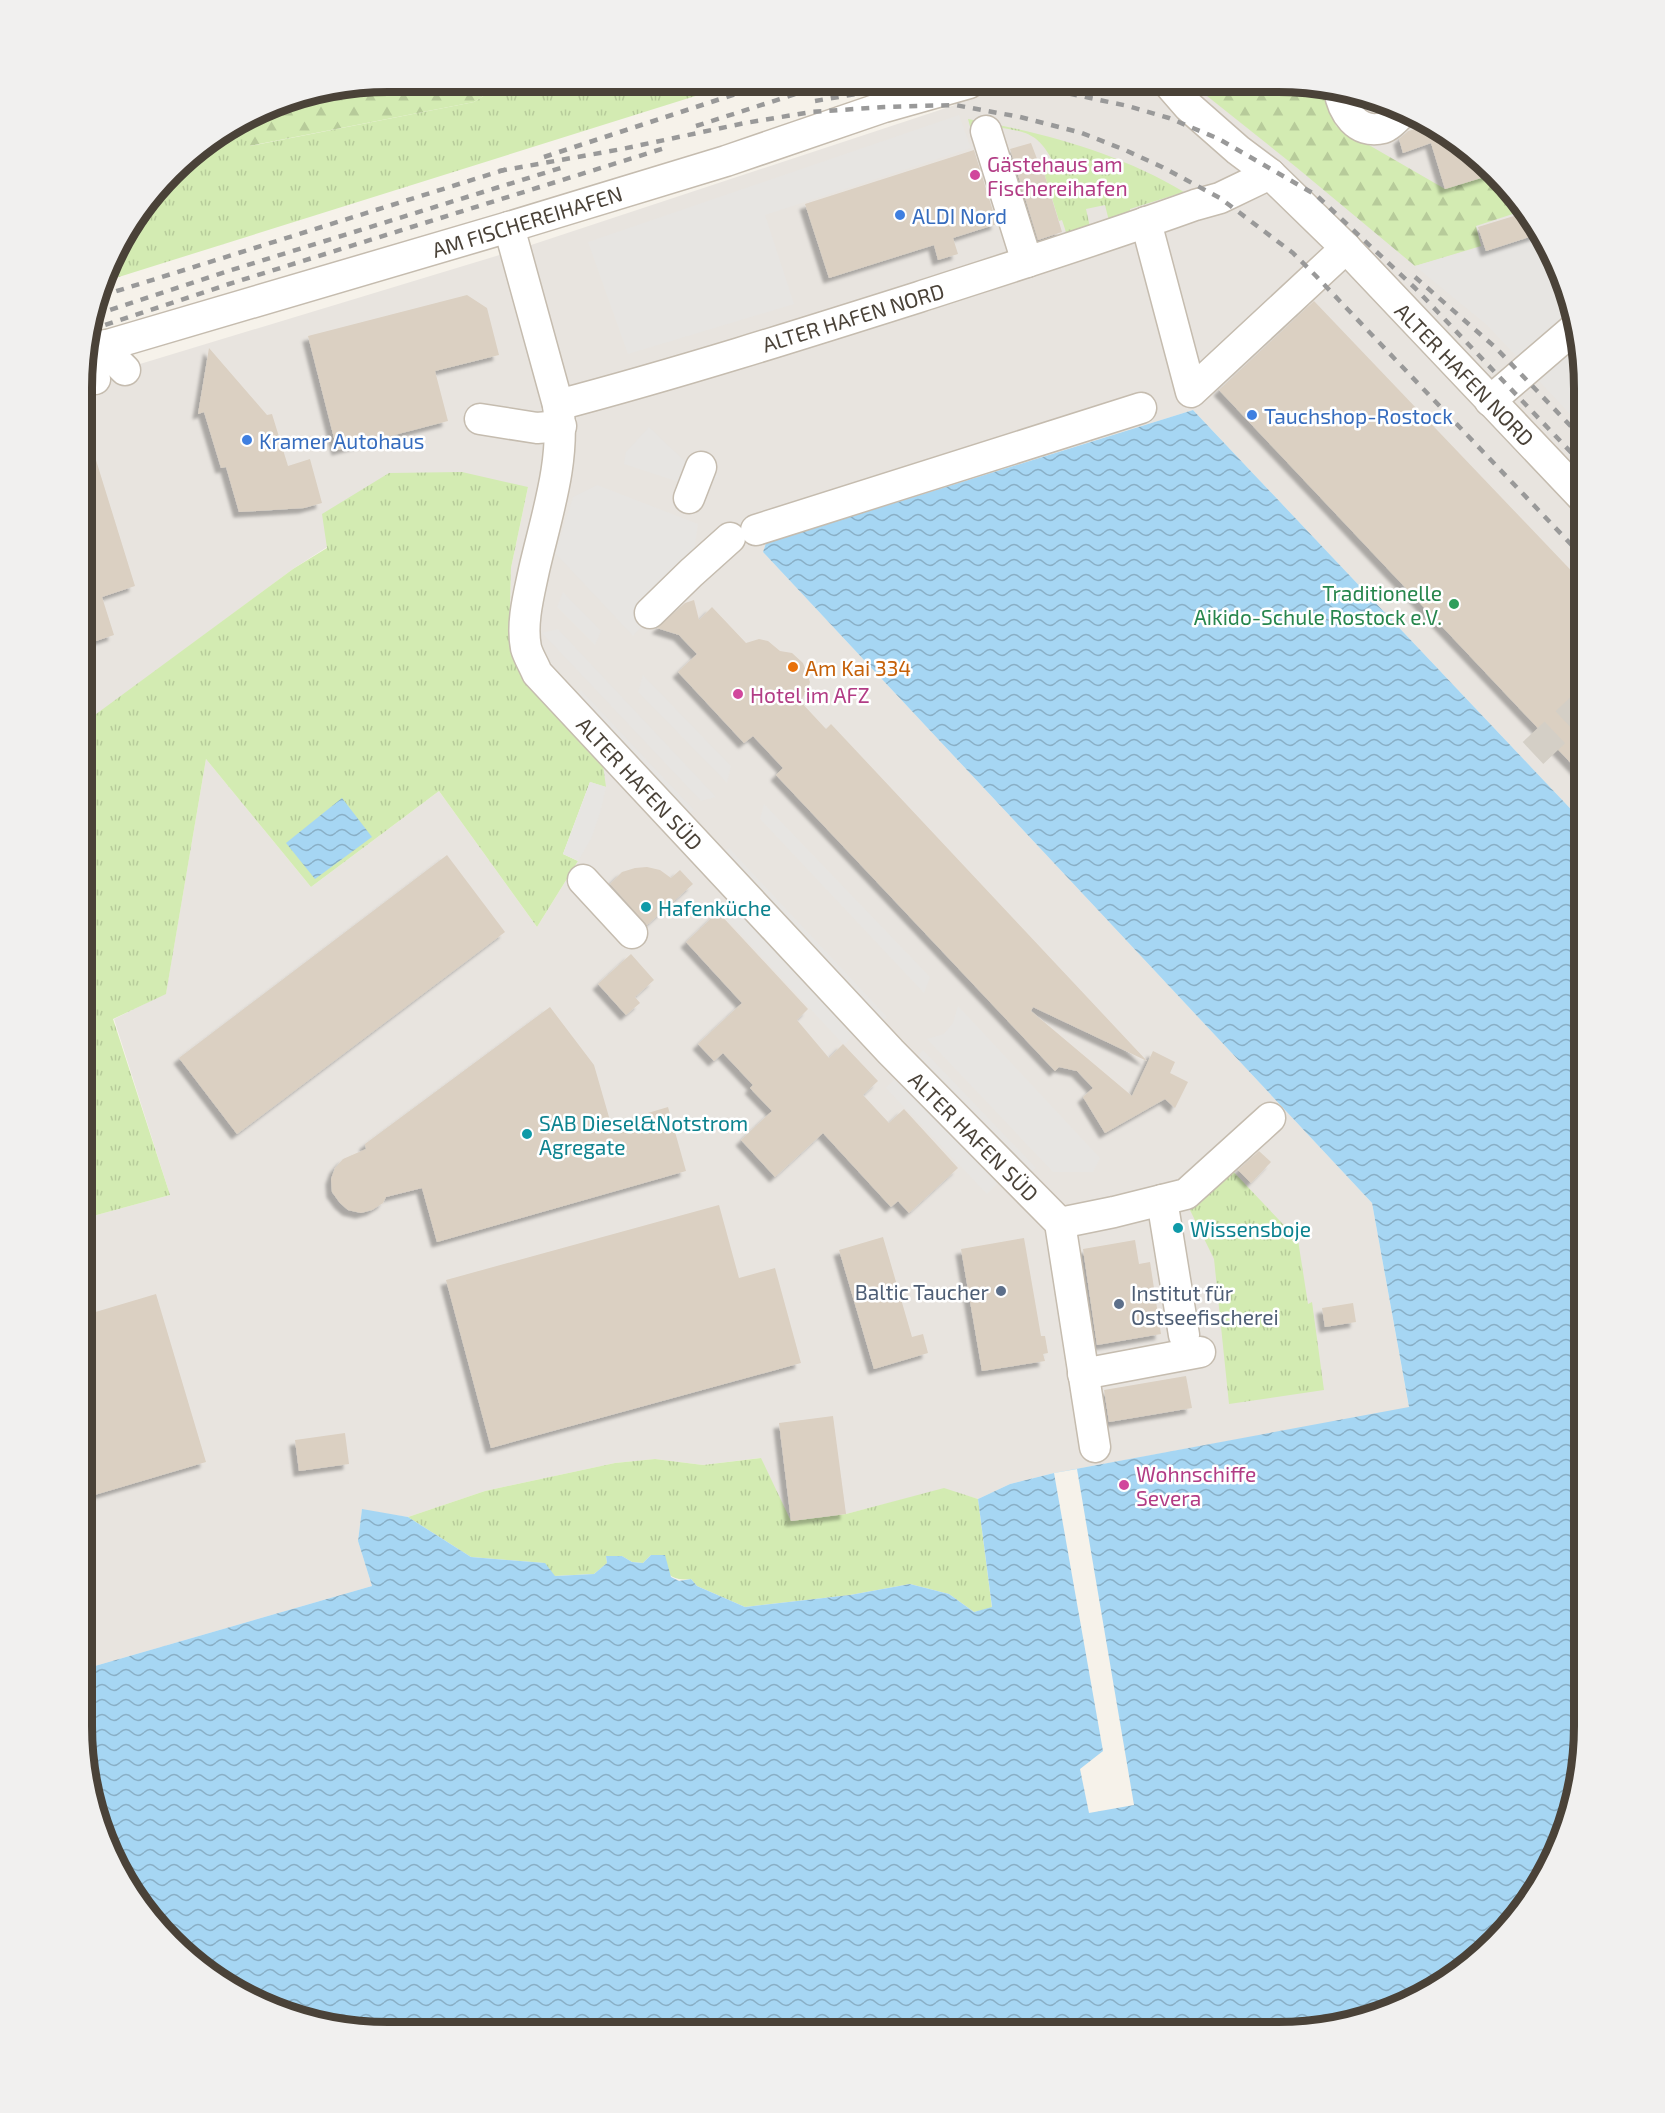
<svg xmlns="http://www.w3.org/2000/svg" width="1665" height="2113" font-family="'Exo 2',sans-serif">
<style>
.industrial{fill:#e8e4df}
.grass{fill:url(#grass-tufts)}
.forest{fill:url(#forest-firs)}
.parking{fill:#e7e5e2}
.water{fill:url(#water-waves)}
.pier{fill:#f6f2ea}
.building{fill:#dbd0c2;filter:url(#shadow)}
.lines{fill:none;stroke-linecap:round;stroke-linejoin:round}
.minor-tunnel{stroke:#d4cfc6;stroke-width:30;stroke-dasharray:30 15;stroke-linecap:butt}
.minor-casing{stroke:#c5bcaf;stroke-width:33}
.minor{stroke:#fff;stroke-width:30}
.rail{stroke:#999;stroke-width:4.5;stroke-dasharray:8 8;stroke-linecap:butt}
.hotel-dot{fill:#d1479c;stroke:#fff;stroke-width:2}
.shop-dot{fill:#3f7fe0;stroke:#fff;stroke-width:2}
.leisure-dot{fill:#2e9e5b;stroke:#fff;stroke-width:2}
.food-dot{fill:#e8710a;stroke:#fff;stroke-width:2}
.culture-dot{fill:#0f9aa8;stroke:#fff;stroke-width:2}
.service-dot{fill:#5c6f8a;stroke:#fff;stroke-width:2}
.labels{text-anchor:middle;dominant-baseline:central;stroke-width:5;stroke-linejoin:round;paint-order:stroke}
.hotel-label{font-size:21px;fill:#b23c85;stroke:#fff;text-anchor:start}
.shop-label{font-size:21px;fill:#366cbe;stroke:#fff;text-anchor:start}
.street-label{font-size:21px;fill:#4a4238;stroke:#fff}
.leisure-label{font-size:21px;fill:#27864d;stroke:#fff;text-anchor:end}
.food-label{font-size:21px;fill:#c56008;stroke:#fff;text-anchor:start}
.culture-label{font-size:21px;fill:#0d838f;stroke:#fff;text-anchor:start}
.service-label{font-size:21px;fill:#4e5e75;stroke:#fff;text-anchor:end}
.rim{fill:none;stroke:#4a4238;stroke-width:8}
</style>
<defs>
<pattern id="grass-tufts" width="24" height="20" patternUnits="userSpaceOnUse" patternTransform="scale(1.5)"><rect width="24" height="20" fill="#d3ebb2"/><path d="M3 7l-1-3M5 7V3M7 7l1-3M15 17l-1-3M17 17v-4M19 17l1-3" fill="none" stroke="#b7cb9a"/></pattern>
<pattern id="forest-firs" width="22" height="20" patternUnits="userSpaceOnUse" patternTransform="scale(1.5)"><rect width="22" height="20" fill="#d3ebb2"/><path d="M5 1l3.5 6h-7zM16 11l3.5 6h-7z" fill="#b7cb9a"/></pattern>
<pattern id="water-waves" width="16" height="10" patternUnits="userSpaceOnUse" patternTransform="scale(1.5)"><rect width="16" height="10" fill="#a6d6f3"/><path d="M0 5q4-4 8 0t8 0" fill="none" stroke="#89afc6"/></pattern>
<filter id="shadow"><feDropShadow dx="-5.5" dy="5.5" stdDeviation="1.5" flood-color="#0004"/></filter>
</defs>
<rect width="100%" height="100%" fill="#f6f2ea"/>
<path class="industrial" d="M947 83 1317 84 1394 104 1448 133 1508 185 1543 235 1574 309 1584 388V823L1193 410 766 543 763 552 1372 1203 1409 1408 1054 1473 1010 1484 978 1499 944 1489 846 1514 791 1521 760 1458 703 1465 655 1459 615 1463 485 1491 408 1517 362 1510 358 1541 372 1586 81 1670 82 1219 170 1195 114 1019 166 993 206 759 311 887 439 791 537 927 578 861 590 782 606 787 521 674 514 660 509 643 511 568 528 487 327 547 293 569 88 721 83 713 84 381 516 250 955 105Z"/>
<g class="grass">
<path d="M507 81 740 82 106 281 122 235 186 157 244 123 250 146 474 102Z"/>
<path d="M968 119C1044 133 1117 152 1184 192L1130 209V214L1109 221 1105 205 1086 209 1090 227 1067 235 1062 220 1059 221 1041 163 1051 158C1035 129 1021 132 991 126L974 141Z"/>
<path d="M462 472 528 487 511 568 509 643 514 660 521 674 603 765 606 787 590 782 563 854 578 861 537 927 439 791 311 887 206 759 166 994 113 1019 170 1195 82 1219 83 713 88 720 293 569 327 548 322 514 389 473Z"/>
<path d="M1227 1165 1298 1240 1308 1304 1312 1302 1324 1390 1229 1404 1214 1259 1187 1204Z"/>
<path d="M761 1458 791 1521 846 1514 944 1488 978 1499 992 1608 974 1612 949 1594 910 1584 850 1595 745 1607 697 1586 691 1579C669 1582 665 1570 651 1555L643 1563 632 1562 622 1556H606L607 1563 594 1574 554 1576 544 1563 471 1557 408 1517 485 1491 615 1463 655 1459 703 1465Z"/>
</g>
<g class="forest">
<path d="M388 81H507L474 102 249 146 244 123 289 97Z"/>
<path d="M1200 83 1317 84 1331 87V105L1336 126 1445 189 1494 174 1508 185 1525 210 1476 226 1481 246 1415 266 1296 167 1202 92Z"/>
</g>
<g class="parking">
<path d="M959 115 971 148 765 215 794 304 628 354 588 242Z"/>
<path d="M1542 233 1574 309 1584 388V429L1487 325 1415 266 1484 246 1486 251Z"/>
<path d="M649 427 695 471 719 476 709 485 682 483 624 464 626 452Z"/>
<path d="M597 485 698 524 691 573 633 636 555 553 573 497Z"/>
<path d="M563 592 601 631 595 645 557 607Z"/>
<path d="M558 629 716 797 701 801 542 633Z"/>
<path d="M643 675 731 766 727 783 638 692Z"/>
<path d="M581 690 694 810 684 819 571 700Z"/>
<path d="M590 782 606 787 600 813 591 839 578 861 563 854Z"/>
<path d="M764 804 930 977 924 993 760 819Z"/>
<path d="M729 848 887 1017 879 1025 871 1017 844 1045 719 911 742 884 717 857Z"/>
<path d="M958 1006 1100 1158 1093 1172H1053L927 1039 944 1034 953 1023Z"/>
<path d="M923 1050 1036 1168 1024 1179 998 1183 987 1194 886 1088Z"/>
</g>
<g class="water">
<path d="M1193 410 1584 823 1583 1745 1568 1823 1543 1879 1494 1942 1430 1991 1357 2021 1297 2031H367L290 2016 218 1980 157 1928 122 1878 91 1804 81 1725V1670L372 1586 358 1541 362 1509 408 1517 471 1557 545 1563 555 1576 594 1574 607 1563 606 1556H622L632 1562 643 1563 651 1555H665L671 1577 679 1581 691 1579 697 1586 745 1607 850 1595 910 1584 949 1594 974 1612 992 1607 978 1499 1010 1484 1054 1473 1409 1407 1372 1203 763 552 766 543Z"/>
<path d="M342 798 372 837 315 879 286 843Z"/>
</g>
<path class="pier" d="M1077 1469 1134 1805 1089 1813 1080 1769 1103 1751 1054 1473Z"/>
<g class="building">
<path d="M1424 120 1448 133 1494 174 1445 189 1431 143 1403 153 1399 139 1408 131 1426 126Z"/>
<path d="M1031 143 1039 164 1041 163 1062 232 1038 240 1010 149Z"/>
<path d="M974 150 997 224 953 238 958 254 938 260 934 245 829 278 805 204Z"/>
<path d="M1527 212 1542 233 1486 251 1478 227Z"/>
<path d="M467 295 487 308 499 355 435 371 448 421 337 450 308 336Z"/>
<path d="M1314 301 1584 584V777L1219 390Z"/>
<path d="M209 348 267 415 272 414 288 466 310 459 322 503 304 508 239 512 226 467 221 468 204 412 198 414Z"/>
<path d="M84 431H87L135 586 102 597 114 635 93 642 88 628 83 630Z"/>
<path d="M694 600 699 620 712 607 746 643 759 639 768 641 780 651 792 653 803 663 810 682 808 689 800 701 826 729 831 724 1147 1061 1033 1007 1031 1011 1132 1096 1153 1051 1175 1062 1170 1073 1188 1082 1175 1108 1165 1099 1105 1133 1083 1097 1093 1088 1077 1071 1059 1067 1055 1071 776 775 783 768 753 736 744 743 678 672 697 654 679 635 657 628 685 603Z"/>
<path d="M447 855 505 932 237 1134 179 1058Z"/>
<path d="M647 867 660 870 671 878 680 870 693 884 647 925 610 884 622 872 635 868Z"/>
<path d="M718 912 808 1009 797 1020 829 1058 843 1044 878 1081 863 1095 889 1123 904 1109 958 1168 909 1213 898 1201 891 1207 823 1133 775 1177 741 1140 772 1111 750 1088 753 1085 723 1053 714 1061 698 1044 742 1003 686 942Z"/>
<path d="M631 954 654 980 635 997 640 1003 626 1015 598 984Z"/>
<path d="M550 1007 594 1065 611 1124 668 1107 686 1171 437 1242 422 1188 386 1197 383 1203 372 1210 361 1213 348 1210 340 1203 332 1192 331 1179 335 1168 343 1159 366 1149 365 1144Z"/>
<path d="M1259 1151 1271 1162 1251 1183 1238 1170Z"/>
<path d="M719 1205 739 1278 775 1268 801 1363 491 1448 446 1280Z"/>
<path d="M883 1237 912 1337 923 1334 928 1353 874 1369 839 1250Z"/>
<path d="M1024 1238 1041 1336H1045L1048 1353 1043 1354 1045 1361 982 1371 961 1249Z"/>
<path d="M1135 1240 1139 1264 1150 1262 1161 1334 1097 1345 1083 1249Z"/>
<path d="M156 1294 206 1462 81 1499 82 1316Z"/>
<path d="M1353 1303 1356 1322 1325 1327 1322 1308Z"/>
<path d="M1186 1376 1192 1408 1109 1422 1104 1390Z"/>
<path d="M833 1416 846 1514 791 1521 779 1423Z"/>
<path d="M345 1433 349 1464 299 1471 295 1440Z"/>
</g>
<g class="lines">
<path class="minor-tunnel" d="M1533 753 1584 705"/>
<g class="minor-casing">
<g id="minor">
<path d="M1168 83 1188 106 1238 150 1270 174 1346 248 1584 499"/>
<path d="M1339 89C1342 111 1357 135 1383 128 1390 126 1399 115 1405 110"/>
<path d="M986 131 1027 262"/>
<path d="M1146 222 1191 392 1346 248"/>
<path d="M509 227 558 405C566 460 546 517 534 570 529 594 521 623 526 648 528 656 534 665 537 673L891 1052 1060 1223 1095 1447"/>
<path d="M106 345 116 361 125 370"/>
<path d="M87 351 95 379"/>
<path d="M84 352 509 227 726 161 884 107 969 83"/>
<path d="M1490 401 1576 327"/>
<path d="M558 405C679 373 799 335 919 297 1011 267 1104 238 1195 205L1220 198 1270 174"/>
<path d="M480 419 537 428 561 426"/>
<path d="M689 498 701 467"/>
<path d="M756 530 1141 408"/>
<path d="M650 613 691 573 730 538"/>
<path d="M583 880 632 933"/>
<path d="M1162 1200 1184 1335"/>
<path d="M1060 1223 1114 1212 1186 1194 1270 1118"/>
<path d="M1083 1374 1200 1352"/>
</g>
</g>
<use href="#minor" class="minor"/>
<g class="rail">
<path d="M815 101 897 87 964 84 1014 86 1057 91 1128 106 1169 118 1219 139 1316 195 1415 288 1584 466"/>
<path d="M696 126 833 82"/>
<path d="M544 157 772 82"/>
<path d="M499 171 622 149 745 123 811 112 884 107 955 105 1020 117 1082 133 1125 150 1162 167 1220 198 1293 253 1316 276 1584 558"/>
<path d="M1415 277 1496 348 1584 440"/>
<path d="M101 296 507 169"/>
<path d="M95 315 225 272 567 166"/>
<path d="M90 330 229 284 668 147"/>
</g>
</g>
<g class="hotel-dot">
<circle cx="975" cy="175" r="6"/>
<circle cx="738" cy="694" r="6"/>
<circle cx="1124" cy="1485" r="6"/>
</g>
<g class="shop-dot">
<circle cx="900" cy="215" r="6"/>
<circle cx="1252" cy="415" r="6"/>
<circle cx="247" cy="440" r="6"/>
</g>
<circle class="leisure-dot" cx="1454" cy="604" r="6"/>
<circle class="food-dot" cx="793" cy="667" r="6"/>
<g class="culture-dot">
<circle cx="646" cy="907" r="6"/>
<circle cx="527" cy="1134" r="6"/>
<circle cx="1178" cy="1228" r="6"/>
</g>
<g class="service-dot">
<circle cx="1001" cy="1291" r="6"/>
<circle cx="1119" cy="1304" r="6"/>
</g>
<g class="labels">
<g class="hotel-label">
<text x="987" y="163">Gästehaus am<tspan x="987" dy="24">Fischereihafen</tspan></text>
<text x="750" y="694">Hotel im AFZ</text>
<text x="1136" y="1473">Wohnschiffe<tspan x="1136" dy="24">Severa</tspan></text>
</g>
<g class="shop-label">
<text x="912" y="215">ALDI Nord</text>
<text x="1264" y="415">Tauchshop-Rostock</text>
<text x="259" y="440">Kramer Autohaus</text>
</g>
<g class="street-label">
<text transform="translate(527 221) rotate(-17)">AM FISCHEREIHAFEN</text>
<text transform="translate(853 317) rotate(-17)">ALTER HAFEN NORD</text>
<text transform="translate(1465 374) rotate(46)">ALTER HAFEN NORD</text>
<text transform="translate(640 783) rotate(47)">ALTER HAFEN SÜD</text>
<text transform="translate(974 1136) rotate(45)">ALTER HAFEN SÜD</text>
</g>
<g class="leisure-label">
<text x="1442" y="592">Traditionelle<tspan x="1442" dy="24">Aikido-Schule Rostock e.V.</tspan></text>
</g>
<g class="food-label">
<text x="805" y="667">Am Kai 334</text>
</g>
<g class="culture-label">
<text x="658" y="907">Hafenküche</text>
<text x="539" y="1122">SAB Diesel&amp;Notstrom<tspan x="539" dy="24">Agregate</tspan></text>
<text x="1190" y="1228">Wissensboje</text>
</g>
<g class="service-label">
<text x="989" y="1291">Baltic Taucher</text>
<text x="1131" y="1292" text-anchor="start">Institut für<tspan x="1131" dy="24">Ostseefischerei</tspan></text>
</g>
</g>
<path d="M0 0H1665V2113H0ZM388 92H1278A296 296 0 0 1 1574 388V1726A296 296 0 0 1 1278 2022H388A296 296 0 0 1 92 1726V388A296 296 0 0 1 388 92Z" fill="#f1f0ef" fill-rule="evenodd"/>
<path class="rim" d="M388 92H1278A296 296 0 0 1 1574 388V1726A296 296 0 0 1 1278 2022H388A296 296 0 0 1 92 1726V388A296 296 0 0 1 388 92Z"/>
</svg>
